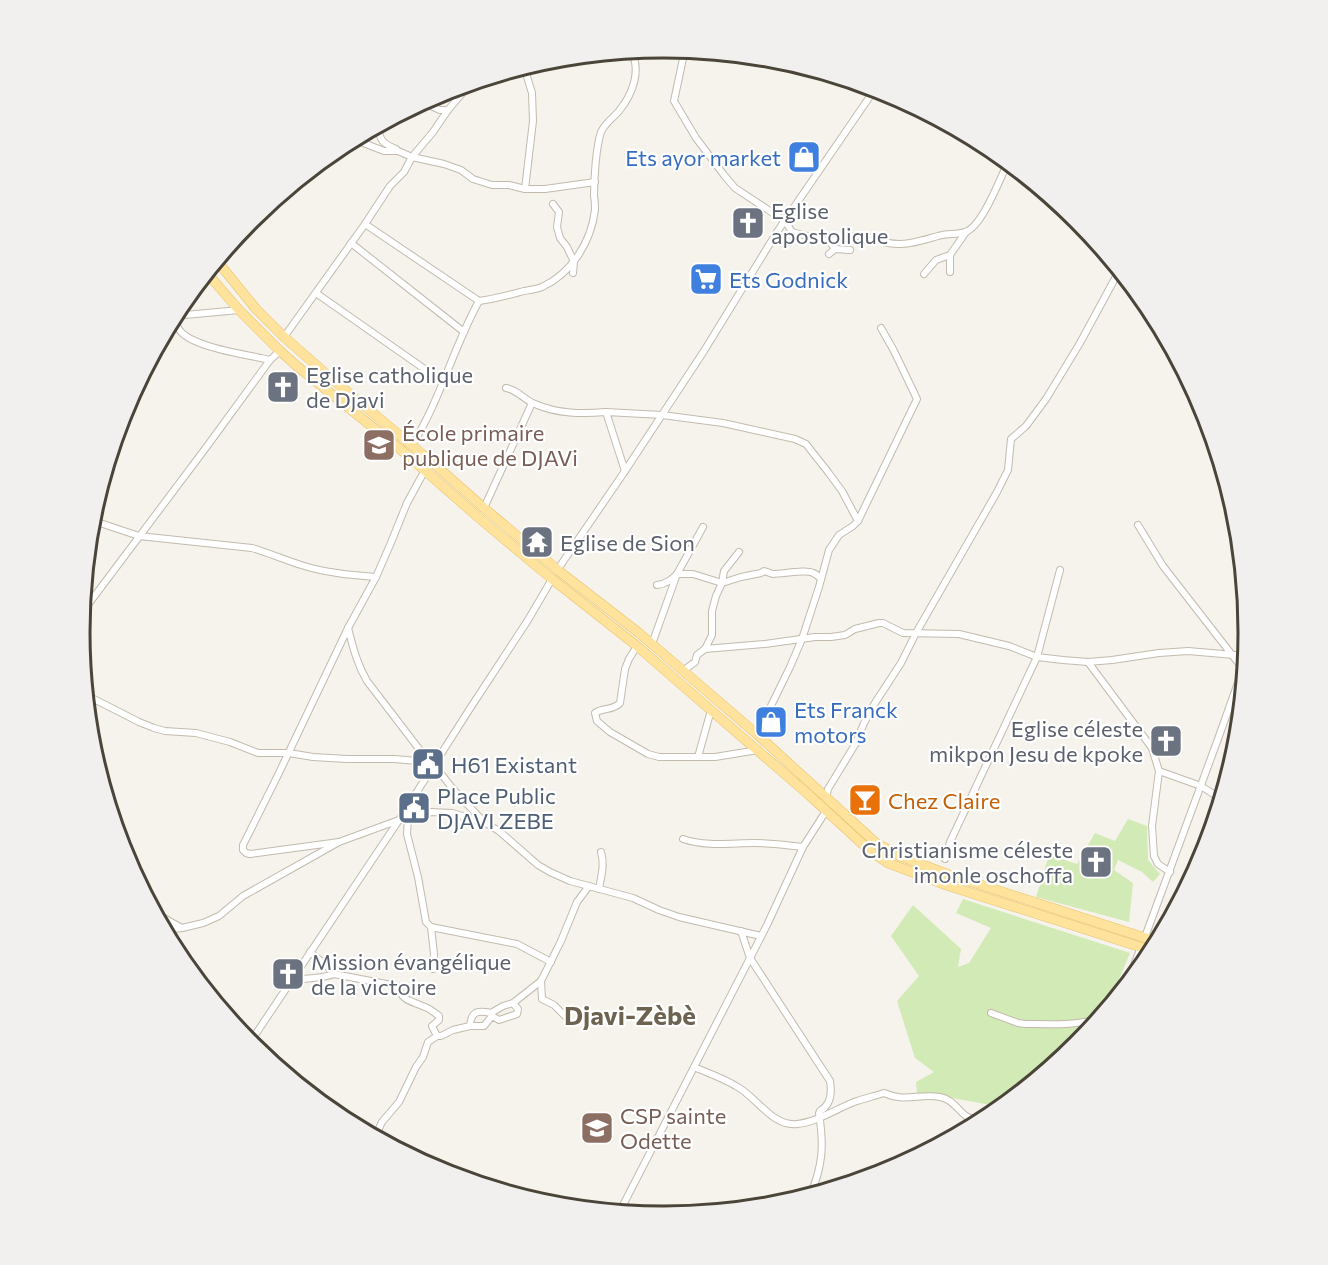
<svg xmlns="http://www.w3.org/2000/svg" width="1328" height="1265" font-family="Commissioner,sans-serif">
<style>
.green{fill:#d2eab5}
.lines{fill:none;stroke-linecap:round;stroke-linejoin:round}
.street-casing{stroke:#c2bbae;stroke-width:8}
.primary-casing{stroke:#e6c16a;stroke-width:10}
.street{stroke:#fff;stroke-width:6}
.primary{stroke:#ffe39c;stroke-width:9}
.labels{text-anchor:middle;dominant-baseline:central;stroke-width:4.5;stroke-linejoin:round;paint-order:stroke}
.shop-label{font-size:22px;fill:#366cbe;stroke:#fff;text-anchor:start}
.worship-label{font-size:22px;fill:#5b616d;stroke:#fff;text-anchor:start}
.education-label{font-size:22px;fill:#785e54;stroke:#fff;text-anchor:start}
.service-label{font-size:22px;fill:#4e5e75;stroke:#fff;text-anchor:start}
.food-label{font-size:22px;fill:#c56008;stroke:#fff;text-anchor:start}
.quarter-label{font-size:26px;font-weight:bold;fill:#6e6250;stroke:#fff}
.rim{fill:none;stroke:#4b4439;stroke-width:3}
</style>
<rect width="100%" height="100%" fill="#f6f3ec"/>
<g class="green">
<path d="M1128 819 1147 826 1148 860 1160 874 1153 882 1142 872 1118 860 1114 870 1133 883 1129 922 1036 897 1049 855 1077 864 1095 833 1115 841Z"/>
<path d="M963 899 1130 953 1107 1008 1077 1046 1002 1107 941 1096 917 1093 916 1082 934 1072 915 1058 897 1001 919 976 891 936 913 905 961 949 958 967 969 963 991 928 956 913Z"/>
</g>
<g class="lines">
<g class="street-casing">
<g id="street">
<path d="M684 54 674 101 696 138 724 175 735 188 785 221 792 232 830 242 835 249"/>
<path d="M562 58C568 63 573 63 580 60L582 56"/>
<path d="M524 67 532 93 533 121 525 189"/>
<path d="M424 103 440 110H448"/>
<path d="M378 126C380 141 382 143 396 149"/>
<path d="M353 139 384 151H398L412 157 444 164 461 170 473 179 492 185H509L525 189H545L595 182"/>
<path d="M553 204 559 212 557 227 560 238 567 247 574 262 573 273"/>
<path d="M365 224 479 301C495 299 509 295 524 291 530 290 537 289 542 287 572 273 591 242 595 210 595 205 595 201 594 196 594 179 596 147 601 132 605 123 613 118 619 111 632 95 642 71 631 51"/>
<path d="M830 242C845 235 859 234 875 239 879 240 883 243 888 243 906 246 920 241 938 236 947 233 958 235 965 232 982 227 1000 179 1008 162"/>
<path d="M351 243 464 332"/>
<path d="M829 254 835 249 850 250"/>
<path d="M950 272V255L966 232"/>
<path d="M924 274 936 260 950 255"/>
<path d="M316 293 443 382"/>
<path d="M178 315C178 319 177 322 177 325 182 347 251 355 270 360"/>
<path d="M174 316 239 310"/>
<path d="M284 337 365 224 390 186 404 172 412 157 433 132 448 110 471 83"/>
<path d="M506 388C518 390 524 400 535 404 558 414 582 414 606 412"/>
<path d="M412 445C440 401 453 348 479 301"/>
<path d="M625 471 606 412 662 415 723 423 795 439 806 444 828 472 842 491 858 521 853 526 839 535 829 550 819 587 802 639 790 667 767 714 760 737"/>
<path d="M484 508 532 403"/>
<path d="M91 520 139 536 252 548C269 553 285 560 301 565 326 573 351 575 376 577"/>
<path d="M858 521 917 399 894 351 881 328"/>
<path d="M1138 525 1163 566 1243 669"/>
<path d="M558 569 625 471 704 351 777 232 875 89"/>
<path d="M657 585C666 584 671 580 677 574H693L722 583 741 577 761 573 764 571C765 571 772 574 773 574 783 574 806 569 813 573 817 574 819 577 821 579"/>
<path d="M81 614 205 449 270 360 280 351"/>
<path d="M348 628C353 647 357 664 367 681L429 762 434 765 453 789 484 822 499 831 538 865 550 872 570 881 633 898 659 910 679 917 761 936"/>
<path d="M652 644 677 574 703 527"/>
<path d="M637 646 629 659 625 669 620 703C613 711 603 707 595 713L597 721 610 732 648 754 659 757H715L758 750"/>
<path d="M705 649 712 635V611L716 596 722 583 724 571 739 552"/>
<path d="M1088 662 1152 748 1159 771 1152 826 1154 856 1158 864 1170 872"/>
<path d="M683 671 695 662 697 655 705 649 765 644 815 637H831L845 635 855 629 879 623H883L903 633 959 634 1009 646 1037 657 1063 660 1088 662 1112 660 1159 653 1188 651 1246 656"/>
<path d="M86 695 139 722 154 728 165 731 196 733 230 742 258 753H289L313 757 347 759H394L429 762"/>
<path d="M698 757 711 710"/>
<path d="M1159 771 1201 786 1221 799"/>
<path d="M826 798 828 789 856 743 864 723 875 703 901 663 916 633 997 492 1008 470 1011 439 1026 426 1046 399 1080 343 1119 271"/>
<path d="M408 818 407 834 418 877 426 922 431 927 517 944 551 962"/>
<path d="M683 839C706 847 732 843 755 843 771 843 788 845 803 847"/>
<path d="M339 842 250 854 246 853 243 850V845L278 775 348 628 376 577 390 545 407 503 425 470"/>
<path d="M945 859 950 842 1037 657 1060 570"/>
<path d="M599 889C601 876 605 865 601 852"/>
<path d="M155 913 182 928"/>
<path d="M431 927 434 954 433 969"/>
<path d="M163 930 182 928 203 923 219 916 243 896 339 842 399 820 431 812 452 813 483 822"/>
<path d="M741 931 750 958 830 1081C832 1093 831 1105 820 1111L819 1113C824 1146 823 1165 810 1196"/>
<path d="M1145 937 1218 739 1246 660"/>
<path d="M310 952 327 966 334 974"/>
<path d="M291 980C305 978 321 979 334 974L397 986C403 1002 412 1001 425 1007 430 1009 435 1013 439 1016V1020L432 1026 437 1036"/>
<path d="M541 981 542 999 554 1005 566 1017"/>
<path d="M1125 988 1141 947"/>
<path d="M991 1013 1018 1023 1025 1024C1048 1024 1078 1026 1100 1018"/>
<path d="M470 1026H484L492 1016 499 1020 517 1014 518 1009 513 1003"/>
<path d="M249 1044 399 820 469 710 528 620 552 579"/>
<path d="M694 1067C708 1073 723 1078 736 1086 756 1096 772 1127 797 1124 818 1122 837 1108 857 1101 866 1098 875 1096 884 1093 906 1103 919 1093 940 1097 952 1099 957 1109 966 1116 971 1119 978 1120 984 1121"/>
<path d="M375 1137 382 1122 399 1102 416 1067 423 1057 428 1042 437 1036H441L453 1030 470 1026C471 1011 478 1010 491 1013L503 1006 513 1003 541 981 561 941 577 902 589 886"/>
<path d="M619 1213 767 925 803 847 826 811"/>
</g>
</g>
<g class="primary-casing">
<g id="primary">
<path d="M217 261 256 309 284 337 332 379 433 463 484 508 559 571 639 633 760 737 876 843 900 856 947 874 1158 942"/>
<path d="M207 273 239 310 280 351 298 367 406 454 479 518 552 579 637 646 809 795 870 851 888 863 946 885 1153 951"/>
</g>
</g>
<use href="#street" class="street"/>
<use href="#primary" class="primary"/>
</g>
<defs>
<g id="shop-square" transform="scale(1.725)"><rect x="-9" y="-9" width="18" height="18" rx="4" fill="#3f7fe0" stroke="#fff"/><path d="M-5-2.5h2.3a2.7 3.5 0 0 1 5.4 0H5L5.5 6h-11ZM-1.5-2.5h3a1.5 2.3 0 0 0-3 0Z" fill="#fff"/></g>
<g id="church-square" transform="scale(1.725)"><rect x="-9" y="-9" width="18" height="18" rx="4" fill="#6b7280" stroke="#fff"/><path d="M-1.2-6h2.4v3.5h3.3v2.4h-3.3V6h-2.4V-.1h-3.3v-2.4h3.3Z" fill="#fff"/></g>
<g id="supermarket-square" transform="scale(1.725)"><rect x="-9" y="-9" width="18" height="18" rx="4" fill="#3f7fe0" stroke="#fff"/><path d="M-6-5.5h2.5l.6 2H6L4.5 2H-2.5L-4.4-4H-6ZM-1.5 3.2a1.3 1.3 0 1 0 .1 0ZM3 3.2a1.3 1.3 0 1 0 .1 0Z" fill="#fff"/></g>
<g id="school-square" transform="scale(1.725)"><rect x="-9" y="-9" width="18" height="18" rx="4" fill="#8d6e63" stroke="#fff"/><path d="M0-5L7-2L0 1L-7-2ZM-4 1L0 2.5L4 1V4Q0 6-4 4Z" fill="#fff"/></g>
<g id="temple-square" transform="scale(1.725)"><rect x="-9" y="-9" width="18" height="18" rx="4" fill="#6b7280" stroke="#fff"/><path d="M0-6L5-2H3V0L6.5 2.5H4V6H1.5V3h-3V6H-4V2.5H-6.5L-3 0V-2H-5Z" fill="#fff"/></g>
<g id="civic-square" transform="scale(1.725)"><rect x="-9" y="-9" width="18" height="18" rx="4" fill="#5c6f8a" stroke="#fff"/><path d="M-.6-6.5H3V-4.5H.6V-3L4-1V1h2V6H-6V1h2V-1L-.6-3ZM-1.2 2.5V6h2.4V2.5Z" fill="#fff"/></g>
<g id="bar-square" transform="scale(1.725)"><rect x="-9" y="-9" width="18" height="18" rx="4" fill="#e8710a" stroke="#fff"/><path d="M-6-5H6L.8 .8V4.5H3.5V6h-7V4.5H-.8V.8Z" fill="#fff"/></g>
</defs>
<g fill-rule="evenodd">
<use href="#shop-square" x="804" y="157"/>
<use href="#church-square" x="748" y="223"/>
<use href="#supermarket-square" x="706" y="279"/>
<use href="#church-square" x="283" y="387"/>
<use href="#school-square" x="379" y="445"/>
<use href="#temple-square" x="537" y="542"/>
<use href="#shop-square" x="771" y="722"/>
<use href="#church-square" x="1166" y="741"/>
<use href="#civic-square" x="428" y="764"/>
<use href="#bar-square" x="865" y="800"/>
<use href="#civic-square" x="414" y="808"/>
<use href="#church-square" x="1096" y="862"/>
<use href="#church-square" x="288" y="974"/>
<use href="#school-square" x="597" y="1128"/>
</g>
<g class="labels">
<g class="shop-label">
<text x="781" y="157" text-anchor="end">Ets ayor market</text>
<text x="729" y="279">Ets Godnick</text>
<text x="794" y="709">Ets Franck<tspan x="794" dy="25">motors</tspan></text>
</g>
<g class="worship-label">
<text x="771" y="210">Eglise<tspan x="771" dy="25">apostolique</tspan></text>
<text x="306" y="374">Eglise catholique<tspan x="306" dy="25">de Djavi</tspan></text>
<text x="560" y="542">Eglise de Sion</text>
<text x="1143" y="728" text-anchor="end">Eglise céleste<tspan x="1143" dy="25">mikpon Jesu de kpoke</tspan></text>
<text x="1073" y="849" text-anchor="end">Christianisme céleste<tspan x="1073" dy="25">imonle oschoffa</tspan></text>
<text x="311" y="961">Mission évangélique<tspan x="311" dy="25">de la victoire</tspan></text>
</g>
<g class="education-label">
<text x="402" y="432">École primaire<tspan x="402" dy="25">publique de DJAVi</tspan></text>
<text x="620" y="1115">CSP sainte<tspan x="620" dy="25">Odette</tspan></text>
</g>
<g class="service-label">
<text x="451" y="764">H61 Existant</text>
<text x="437" y="795">Place Public<tspan x="437" dy="25">DJAVI ZEBE</tspan></text>
</g>
<g class="food-label">
<text x="888" y="800">Chez Claire</text>
</g>
<g class="quarter-label">
<text x="630" y="1014">Djavi-Zèbè</text>
</g>
</g>
<path d="M0 0H1328V1265H0ZM90 632a574 574 0 1 1 1148 0a574 574 0 1 1-1148 0Z" fill="#f1f0ef" fill-rule="evenodd"/>
<path class="rim" d="M90 632a574 574 0 1 1 1148 0a574 574 0 1 1-1148 0Z"/>
</svg>
